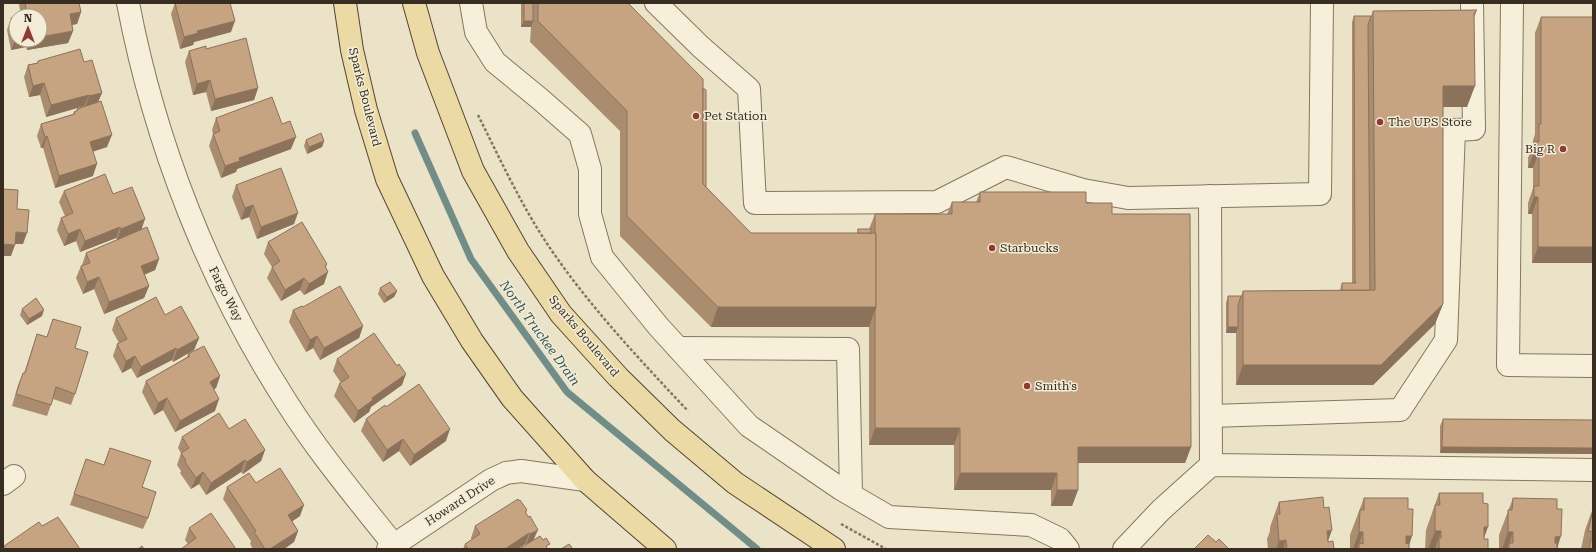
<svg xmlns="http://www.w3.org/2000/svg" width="1596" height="552" font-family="'Roboto Serif',serif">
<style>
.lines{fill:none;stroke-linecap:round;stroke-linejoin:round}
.stream{stroke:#708d88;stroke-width:7}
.minor-casing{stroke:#85765e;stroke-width:24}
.major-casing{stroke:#544432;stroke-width:24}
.path{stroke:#85765e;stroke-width:2.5;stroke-dasharray:3 2;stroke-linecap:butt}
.minor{stroke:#f6f0da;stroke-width:22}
.major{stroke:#ebdaa3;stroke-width:22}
.wall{fill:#aa8c6f}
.shaded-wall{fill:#8b725a}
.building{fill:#c6a381;stroke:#8b725a}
.poi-dot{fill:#903933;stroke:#f3edd7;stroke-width:1.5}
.labels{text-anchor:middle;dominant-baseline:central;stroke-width:3;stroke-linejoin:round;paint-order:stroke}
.street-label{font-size:12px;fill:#372d21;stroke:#f3edd7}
.poi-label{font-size:12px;fill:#372d21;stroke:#f3edd7;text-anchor:start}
.water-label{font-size:13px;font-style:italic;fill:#315555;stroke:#f3edd7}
</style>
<rect width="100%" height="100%" fill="#ebe3c8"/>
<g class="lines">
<path class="stream" d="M415 133 471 259 567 392 757 549"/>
<g class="minor-casing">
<g id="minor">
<path d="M128 3C155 144 209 282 287 403 320 455 359 501 397 549"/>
<path d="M471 3 476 32 495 62 540 99 580 134 590 169V214L602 257 658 326 749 426 841 489 889 517 1031 525 1060 539 1068 549"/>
<path d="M656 3 701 47 749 89 755 203 937 202 1006 167 1083 190 1128 198 1320 194 1322 3"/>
<path d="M1512 3 1508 365 1593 366"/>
<path d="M1210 196 1211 465"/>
<path d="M678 348 848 349 851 494"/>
<path d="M1211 416 1400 410 1446 340 1454 130 1474 129 1472 3"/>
<path d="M3 484 14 476"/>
<path d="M388 549 491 480 506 473 521 471 585 480"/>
<path d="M1124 549 1161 510 1211 465 1593 470"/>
</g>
</g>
<g class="major-casing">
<g id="major">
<path d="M345 3 352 50 366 110 387 179 433 276 472 341 512 398 585 480 665 549"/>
<path d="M414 3 428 53 473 171 518 251 561 314 618 377 672 430 735 483 834 549"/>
</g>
</g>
<g class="path">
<path d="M478 115C501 161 523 209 552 251 592 309 640 360 688 411"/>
<path d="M841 524 886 549"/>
</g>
<use href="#minor" class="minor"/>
<use href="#major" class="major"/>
</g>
<g class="wall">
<path d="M20 3H79L81 12 77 24 71 25 73 31 68 43 27 50 26 47 11 50 7 30 11 18 16 40H40L21 16 19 4Z"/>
<path d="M175 3H230L231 32 194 42 193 45 180 49 171 14Z"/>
<path d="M521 3H628L706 187 751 233H857L858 229H869L875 214H947L952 202H976L980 192 1086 203 1112 214 1191 447 1185 463H1078V490L1072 506H1051V490H954V445H869V327H711L620 236V131L530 42 531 27H521Z"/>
<path d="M1477 10 1474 18 1467 107H1443V304L1435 324 1373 385H1236V333H1226V303L1228 296H1241L1243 291 1340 290 1342 283H1352V22L1354 16H1371L1373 11Z"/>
<path d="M1541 17 1593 263H1532V214H1528V203L1533 188V168H1528V158L1533 144V140L1535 134V33Z"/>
<path d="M206 49 258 88 254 100 211 111 206 92 193 95 185 62 189 51Z"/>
<path d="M38 61 84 62 102 93 98 102 107 147 93 151V176L55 188 43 148H41L37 136 41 124 73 114 74 112 76 111 77 109 84 106 46 117 40 95 29 97 24 77 28 65 37 63Z"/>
<path d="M216 118 291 149 237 169 236 172 221 178 209 146 213 134 212 130Z"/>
<path d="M306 140 324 141 322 147 307 154 304 146Z"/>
<path d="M236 185 294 224 257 239 249 217 241 220 232 197Z"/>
<path d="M64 191 113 194 141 229 159 259 155 270 144 275 149 286 144 298 104 314 94 289 83 294 76 278 81 266H82V265L86 253 117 240 116 238 80 252 76 241 64 246 57 230 61 218 65 216 59 202Z"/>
<path d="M268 242 326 268 324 284 304 295 300 290 281 301 267 278 272 267 264 254Z"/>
<path d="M380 288 397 291 394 297 384 303 378 294Z"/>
<path d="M303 307 363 326 359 338 320 360 313 348 306 352 289 322 293 310Z"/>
<path d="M22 309 42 316 27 325 20 315Z"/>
<path d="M165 315 199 338 194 350 173 362 172 360 137 378 131 368 122 373 113 356 117 344 119 343 112 330 116 318Z"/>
<path d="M53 319 75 348V394L71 405 53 399 47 416 12 406 18 385 23 373H24L37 334 47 337Z"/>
<path d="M188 354 220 376 216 388 214 389 215 411 175 432 163 410 154 415 142 392 146 381 187 357Z"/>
<path d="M337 359 402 385 371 407 369 412 354 423 334 396 339 384 341 383 333 371Z"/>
<path d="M386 407 446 441 410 466 399 451 383 462 361 431 366 419Z"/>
<path d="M1443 419 1593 420V454L1440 453V426Z"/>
<path d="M229 429 265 450 261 461 243 474 241 472 206 495 199 484 191 489 180 473 181 471 177 465 181 453 178 448 182 437Z"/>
<path d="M110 448 142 487 148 518 143 529 70 505 86 459 104 465Z"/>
<path d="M256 483 300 516 292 521 298 531 294 542 284 549H253L250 544 251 541 223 499 227 487Z"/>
<path d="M1439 493 1484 539 1488 549H1425L1426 530Z"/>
<path d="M1364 498 1408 509 1409 549H1350V535Z"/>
<path d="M1513 498 1557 509V549H1499V535Z"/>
<path d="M519 501 527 510 526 514 534 540H543L550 544 526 545 525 544 518 549H463L465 544 472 540 471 538 475 526Z"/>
<path d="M1279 502 1328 540V542L1334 549H1268L1267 539 1270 531V527Z"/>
<path d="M1593 508V549H1581L1585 530Z"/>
<path d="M189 528 236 549 188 544 185 540Z"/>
</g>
<g class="shaded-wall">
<path d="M81 12 77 24 65 26 70 14Z"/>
<path d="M235 21 231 32 194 42 193 45 180 49 184 37 197 31Z"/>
<path d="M524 21H533L531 27H521Z"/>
<path d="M73 31 68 43 27 50 31 40H40V37Z"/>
<path d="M16 38V40H29L26 47 11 50Z"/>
<path d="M210 80 206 92 193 95 197 84Z"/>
<path d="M44 83 40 95 29 97 33 86Z"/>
<path d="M1443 86H1475L1467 107H1435Z"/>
<path d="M258 88 254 100 211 111 215 99Z"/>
<path d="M102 93 97 104 85 108 89 96Z"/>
<path d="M89 95 84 106 46 117 51 105Z"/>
<path d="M112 135 107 147 86 154 90 142Z"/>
<path d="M47 136 43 148H41L45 137Z"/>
<path d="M296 137 291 149 237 169 236 172 221 178 225 166 239 158Z"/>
<path d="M324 141 322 147 307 154 309 147Z"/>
<path d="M1534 152H1539L1533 168H1528Z"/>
<path d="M97 164 93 176 55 188 59 176Z"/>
<path d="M1534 197H1538L1532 214H1528Z"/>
<path d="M253 205 249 217 241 220 245 208Z"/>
<path d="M298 213 294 224 257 239 261 227Z"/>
<path d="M145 219 141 231 117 240 121 229Z"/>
<path d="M120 227 116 238 80 252 85 241Z"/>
<path d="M80 229 76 241 64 246 68 234Z"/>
<path d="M16 232 27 233 23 244H12Z"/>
<path d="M3 244 15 245 11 256H3Z"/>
<path d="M1538 247H1593V263H1532Z"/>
<path d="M159 259 155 270 136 278 141 266Z"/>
<path d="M327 264 323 275 328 272 324 284 304 295 309 284Z"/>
<path d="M99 277 94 289 83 294 87 282Z"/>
<path d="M304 278 300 290 281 301 285 290Z"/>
<path d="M149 286 144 298 104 314 109 302Z"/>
<path d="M397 291 394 297 384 303 387 297Z"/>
<path d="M1443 304 1435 324 1373 385H1236L1243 365Z"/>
<path d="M718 307H876L869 327H711Z"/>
<path d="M44 310 42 316 27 325 29 319Z"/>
<path d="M363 326 359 338 320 360 324 348Z"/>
<path d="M1228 327H1238L1236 333H1226Z"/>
<path d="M317 336 313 348 306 352 310 340Z"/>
<path d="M199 338 194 350 173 362 177 350Z"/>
<path d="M176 348 172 360 137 378 141 367Z"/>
<path d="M135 356 131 368 122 373 126 361Z"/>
<path d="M406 374 402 385 371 407 369 412 354 423 358 411 372 398Z"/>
<path d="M220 376 216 388 206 393 210 382Z"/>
<path d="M167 398 163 410 154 415 158 403Z"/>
<path d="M219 399 215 411 175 432 180 421Z"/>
<path d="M875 428H960L954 445H869Z"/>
<path d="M450 429 446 441 410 466 414 455Z"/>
<path d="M403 439 399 451 383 462 387 450Z"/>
<path d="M1078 447H1191L1185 463H1072Z"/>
<path d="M1442 447 1593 448V454L1440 453Z"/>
<path d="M265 450 261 461 243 474 247 462Z"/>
<path d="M245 460 241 472 206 495 211 483Z"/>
<path d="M203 472 199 484 191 489 196 478Z"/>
<path d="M960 473H1057L1051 490H954Z"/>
<path d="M1057 490H1078L1072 506H1051Z"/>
<path d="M304 505 300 516 284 527 288 515Z"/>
<path d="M1484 527H1488L1480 549Z"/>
<path d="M538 530 533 541 526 546 530 534Z"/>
<path d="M1332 530 1325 549 1327 531Z"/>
<path d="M298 531 294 542 284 549H270Z"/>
<path d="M1435 531H1441L1435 549H1428Z"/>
<path d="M1359 532H1363L1357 549H1353Z"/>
<path d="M1508 532H1513L1507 549H1502Z"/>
<path d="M529 533 525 544 518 549H505Z"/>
<path d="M1406 536H1412L1408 549H1401Z"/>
<path d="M1561 536 1557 549H1551L1555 537Z"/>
<path d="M1286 540 1283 549H1276L1279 541Z"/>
</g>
<g class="building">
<path d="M25 3H79L81 12 70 14 73 31 40 37V16H21L27 15Z"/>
<path d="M175 3H230L235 21 197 31 198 33 184 37Z"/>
<rect x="524" y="3" width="9" height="18"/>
<path d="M538 3H628L703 79V184L751 233H876V307H718L627 216V111L538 21Z"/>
<path d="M1477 10 1474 13 1475 86H1443V304L1381 365H1243V291L1375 290 1373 11Z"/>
<path d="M1354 16H1371L1368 25 1370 290H1342V283H1356L1355 280Z"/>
<path d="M16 17V38L11 18Z"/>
<path d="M1541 17H1593V247H1538V197H1534V186H1539V152H1534V142H1539V124H1541Z"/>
<path d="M246 38 258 88 215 99 210 80 197 84 189 51 206 46V49Z"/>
<path d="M80 49 84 62 92 60 102 93 89 96V95L51 105 44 83 33 86 28 65 38 63V61Z"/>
<path d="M703 88 706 90V187L703 184Z"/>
<path d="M272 97 282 124 290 121 296 137 239 158 240 161 225 166 213 134 220 131 216 118Z"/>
<path d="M101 101 112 135 90 142 97 164 59 176 47 136 45 137 41 124 75 114 74 112 78 110 77 109Z"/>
<path d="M321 133 324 141 309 147 306 140Z"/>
<path d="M281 168 298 213 261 227 253 205 245 208 236 185Z"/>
<path d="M105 174 113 194 132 187 145 219 121 229 120 227 85 241 80 229 68 234 61 218 73 213 64 191Z"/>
<path d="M3 189 18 190 17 209 29 210 27 233 16 232 15 245 3 244Z"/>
<path d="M980 192H1086V203H1112V214H1190L1191 447H1078V490H1057V473H960V428H875V311L876 307V233H875V214H952V202H980Z"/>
<path d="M302 222 327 264 325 266 328 272 309 284 304 278 285 290 272 267 280 261 268 242Z"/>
<path d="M147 227 159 259 141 266 149 286 109 302 99 277 87 282 81 266 90 263 86 253Z"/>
<rect x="858" y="229" width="13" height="4"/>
<path d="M390 282 397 291 387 297 380 288Z"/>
<path d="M340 286 363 326 324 348 317 336 310 340 293 310 302 306 303 307Z"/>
<path d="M1228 296H1241L1238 305V327H1228Z"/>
<path d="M156 297 165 315 181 306 199 338 177 350 176 348 141 367 135 356 126 361 117 344 127 339 116 318Z"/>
<path d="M36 298 44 310 29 319 22 309Z"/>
<path d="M53 319 81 327 75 348 88 352 75 394 56 387 51 405 16 394 23 373H25L37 334 47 337Z"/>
<path d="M374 333 397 366 399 364 406 374 372 398 373 400 358 411 339 384 349 377 337 359Z"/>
<path d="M204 346 220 376 210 382 219 399 180 421 167 398 158 403 146 381 190 356 188 354Z"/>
<path d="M419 384 450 429 414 455 403 439 387 450 366 419 385 405 386 407Z"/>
<path d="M219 413 229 429 245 419 265 450 247 462 245 460 211 483 203 472 196 478 185 462 186 461 181 453 189 448 182 437Z"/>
<path d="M1443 419 1593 420V448L1442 447Z"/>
<path d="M110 448 151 461 142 487 156 492 148 518 74 494 86 459 104 465Z"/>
<path d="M280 468 304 505 288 515 298 531 270 549H265L254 532 256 531 227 487 249 473 256 483Z"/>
<path d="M1439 493H1483V503L1488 504V527H1484V539H1488V549H1439V538H1441V531H1435V505H1440Z"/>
<path d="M1323 497 1324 508 1329 507 1332 530 1327 531 1328 542 1333 541 1334 549H1284V547H1287L1286 540 1279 541 1277 514H1280L1279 502Z"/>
<path d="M1364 498H1408V509H1413L1412 536H1406V544L1409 543V549H1359V543L1363 544V532H1359L1360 510H1364Z"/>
<path d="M1513 498 1557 499V509H1562L1561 536 1555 537V543L1557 544V549H1509V543H1513V532H1508V510H1512Z"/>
<path d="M518 499 519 501 520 500 527 510 525 512 526 513 528 517 530 516 538 530 530 534 529 533 505 549H468L465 544 480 534 475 526Z"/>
<path d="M1593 510V532L1588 531Z"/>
<path d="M211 513 236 549H181L196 538 189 528Z"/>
<path d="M58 517 80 549H6L4 546 39 522 42 526Z"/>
<path d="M1208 535 1216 542 1219 539 1229 549H1194Z"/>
<path d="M540 536 543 540 546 538 550 544 546 546 548 549H519Z"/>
<path d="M1591 539H1593V549H1589Z"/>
<path d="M569 544 573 549H561Z"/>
<path d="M142 546 144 549H138Z"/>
</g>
<g class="poi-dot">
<circle cx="696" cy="116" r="4"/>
<circle cx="1380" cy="122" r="4"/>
<circle cx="1563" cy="149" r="4"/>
<circle cx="992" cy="248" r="4"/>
<circle cx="1027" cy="386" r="4"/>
</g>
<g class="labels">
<g class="street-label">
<text transform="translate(365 97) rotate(76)">Sparks Boulevard</text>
<text transform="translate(226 294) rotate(63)">Fargo Way</text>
<text transform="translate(584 336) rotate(50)">Sparks Boulevard</text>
<text transform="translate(460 501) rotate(-33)">Howard Drive</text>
</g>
<g class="poi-label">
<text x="704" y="116">Pet Station</text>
<text x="1388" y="122">The UPS Store</text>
<text x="1555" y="149" text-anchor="end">Big R</text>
<text x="1000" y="248">Starbucks</text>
<text x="1035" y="386">Smith's</text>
</g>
<g class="water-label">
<text transform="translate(540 333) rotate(54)">North Truckee Drain</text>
</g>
</g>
<rect width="1596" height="552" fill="none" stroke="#372d21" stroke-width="8"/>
<g transform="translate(28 28)"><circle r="19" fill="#f3edd7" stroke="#a8a08e"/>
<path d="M0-3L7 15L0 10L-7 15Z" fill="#903933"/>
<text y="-6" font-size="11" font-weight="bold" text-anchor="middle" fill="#372d21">N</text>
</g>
</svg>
